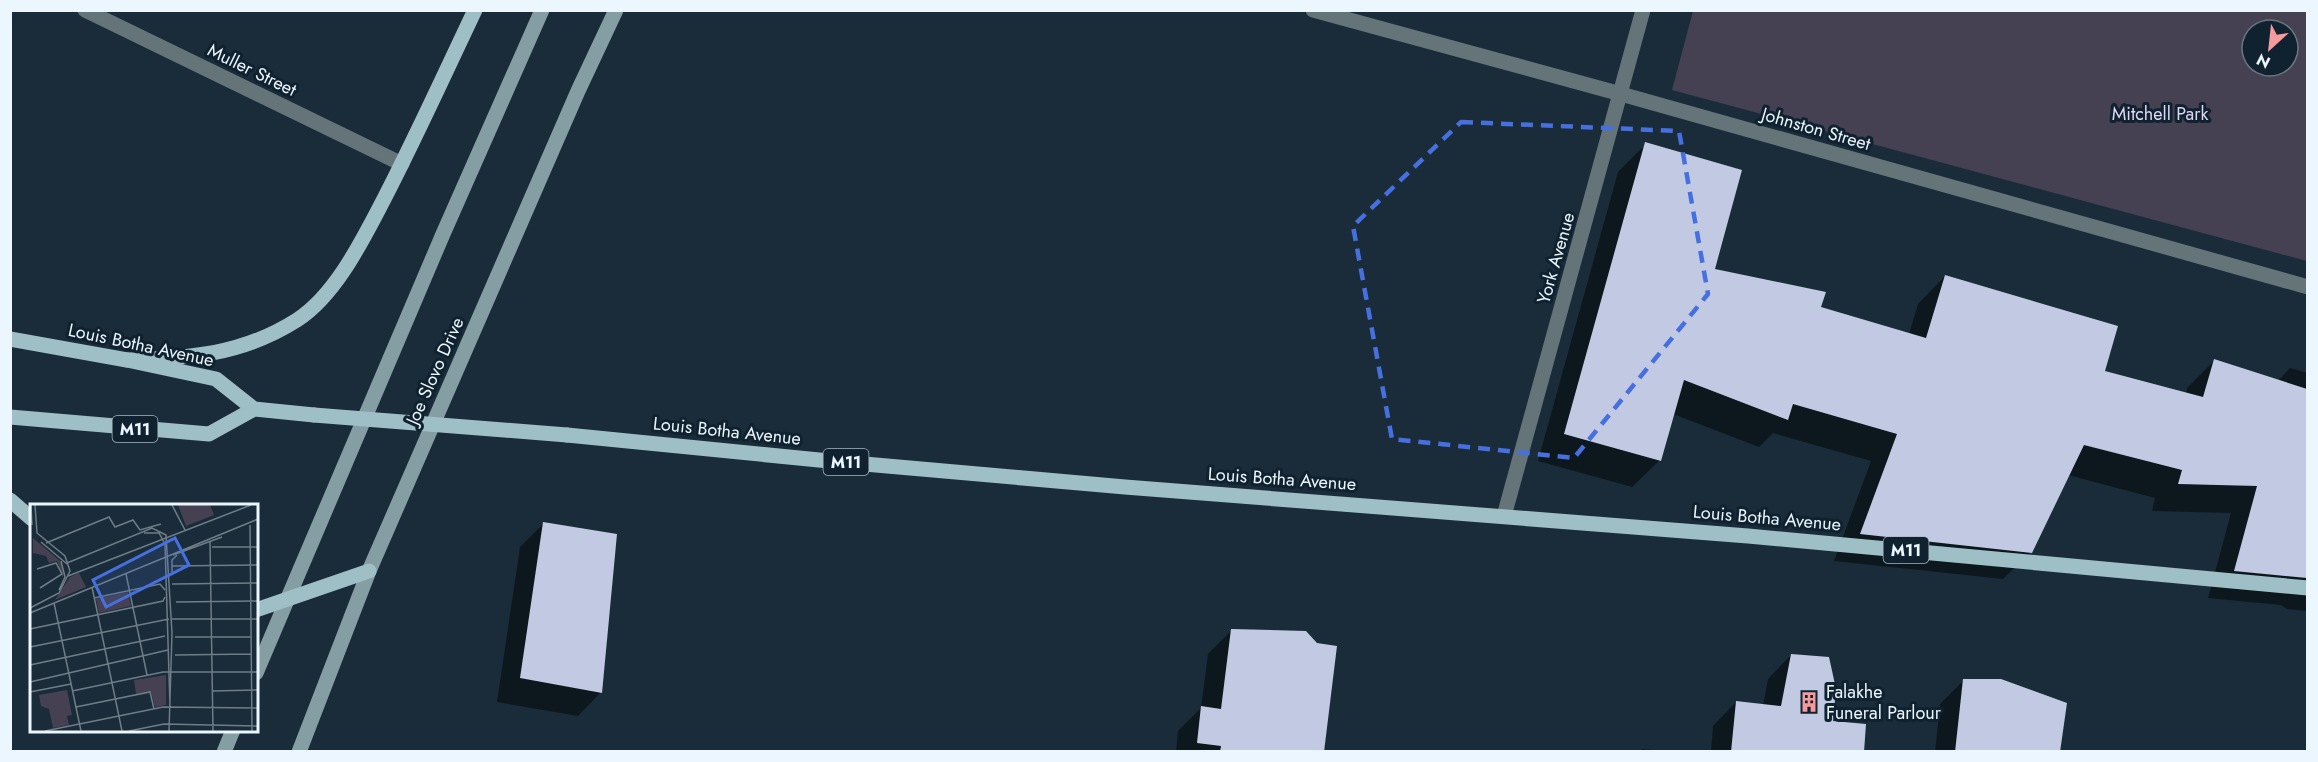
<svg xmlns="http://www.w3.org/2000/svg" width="2318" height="762" font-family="Jost,sans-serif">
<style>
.green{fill:#454153;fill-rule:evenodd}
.shadow{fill:#0007}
.building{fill:#c1cae2}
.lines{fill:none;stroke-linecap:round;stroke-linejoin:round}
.street{stroke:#657478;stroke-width:15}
.secondary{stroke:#859ea4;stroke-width:15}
.primary{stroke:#9fbfc7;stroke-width:15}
.primary-bridge{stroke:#9fbfc7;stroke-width:15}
.marked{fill:none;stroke:#4670e0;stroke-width:4.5;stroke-dasharray:12 8;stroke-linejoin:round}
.labels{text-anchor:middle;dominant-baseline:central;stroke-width:6;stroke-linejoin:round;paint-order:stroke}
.shield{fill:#10222f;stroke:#a9b6c1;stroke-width:1.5}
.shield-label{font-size:16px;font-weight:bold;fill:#ebf6ff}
.street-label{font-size:18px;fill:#ebf6ff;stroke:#10222f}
.park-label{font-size:18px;fill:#ded7f7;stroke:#10222f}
.poi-label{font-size:18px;fill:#ebf6ff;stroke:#10222f;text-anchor:start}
.inset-road{fill:none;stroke:#6e7d88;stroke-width:1.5}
.view{fill:#4670e0;fill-opacity:0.15;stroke:#4670e0;stroke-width:3}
.inset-edge{fill:none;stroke:#ebf6ff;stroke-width:3}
</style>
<rect width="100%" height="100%" fill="#1a2c39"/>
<path class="green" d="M1693 11H2307V261L1672 90ZM2252 30H2288V66H2252Z"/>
<g class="shadow">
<path d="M1646 144 1713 270 1819 308 1909 334 1918 304 1945 276 2103 372 2186 394 2187 388 2215 360 2278 381 2290 368 2308 373V611L2287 609 2281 605 2208 598 2231 513 2152 511 2155 498 2068 475 2031 552 2003 579 1834 561 1871 461 1773 433 1759 447 1673 414 1660 460 1632 487 1538 461 1618 172Z"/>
<path d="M544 523 601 692 578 716 497 702 520 547Z"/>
<path d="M1232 630 1322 752H1176L1178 731 1201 708 1208 654Z"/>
<path d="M1791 655 1832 722 1862 752H1711L1713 726 1736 702 1763 706 1768 679Z"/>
<path d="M1963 681 2059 752H1935L1940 704Z"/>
<path d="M1642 749 1670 752H1640Z"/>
</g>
<g class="building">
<path d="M1645 142 1742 170 1715 269 1826 292 1821 307 1926 338 1945 275 2118 326 2105 371 2203 397 2214 359 2307 389V578L2234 571 2257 486 2178 484 2182 470 2084 445 2032 553 1860 534 1897 434 1793 404 1788 420 1684 380 1661 461 1564 434Z"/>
<path d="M543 522 617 534 602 693 520 678Z"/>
<path d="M1231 629 1306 631 1317 643 1337 646 1324 752H1220L1221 746 1197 743 1201 706 1221 709Z"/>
<path d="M1791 654 1829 657 1836 689 1833 721 1866 724 1864 752H1731L1736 701 1781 706Z"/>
<path d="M1963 679H2001L2067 703 2060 752H1955Z"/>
</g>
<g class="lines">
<g class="street">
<path d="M85 10 402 164"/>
<path d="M1313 10 1621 94 2308 287"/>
<path d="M1504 516 1643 10"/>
</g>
<g class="secondary">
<path d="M256 673 443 234 542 10"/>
<path d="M224 752 233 730"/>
<path d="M299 752 369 571 578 91 616 10"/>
</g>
<g class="primary">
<path d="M10 339 127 360 216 379 254 409 314 415"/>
<path d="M127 360C190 358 242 355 297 320 336 295 363 239 384 199 416 137 445 73 475 10"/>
<path d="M10 417 209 434 254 409"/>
<path d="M567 435 819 460 1125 487 1748 536 2308 588"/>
<path d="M10 500 32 519"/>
<path d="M256 610 369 571"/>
</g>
<path class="primary-bridge" d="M314 415 567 435"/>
</g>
<path class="marked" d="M1461 122 1679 131 1708 294 1574 458 1392 439 1353 226Z"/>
<defs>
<g id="building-bare" transform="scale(1.62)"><path d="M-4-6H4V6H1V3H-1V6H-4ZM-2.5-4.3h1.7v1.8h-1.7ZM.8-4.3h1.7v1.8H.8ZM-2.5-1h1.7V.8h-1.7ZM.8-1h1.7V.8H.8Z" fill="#f59b9e" stroke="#10222f" stroke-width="2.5" paint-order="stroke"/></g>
</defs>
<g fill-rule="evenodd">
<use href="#building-bare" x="1809" y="702"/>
</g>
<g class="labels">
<g class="shield">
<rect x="112.5" y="416" width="45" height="26" rx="4.5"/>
<rect x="823.5" y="449" width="45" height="26" rx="4.5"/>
<rect x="1883.5" y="537" width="45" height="26" rx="4.5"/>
</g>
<g class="shield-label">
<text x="135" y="429">M11</text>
<text x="846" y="462">M11</text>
<text x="1906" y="550">M11</text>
</g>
<g class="street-label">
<text transform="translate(252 70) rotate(26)">Muller Street</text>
<text transform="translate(1816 129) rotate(16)">Johnston Street</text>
<text transform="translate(1556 258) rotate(-74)">York Avenue</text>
<text transform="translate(141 345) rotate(12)">Louis Botha Avenue</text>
<text transform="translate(435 371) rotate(-66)">Joe Slovo Drive</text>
<text transform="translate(727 431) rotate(6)">Louis Botha Avenue</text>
<text transform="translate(1282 479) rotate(4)">Louis Botha Avenue</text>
<text transform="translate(1767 518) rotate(5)">Louis Botha Avenue</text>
</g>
<g class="park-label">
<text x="2160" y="114">Mitchell Park</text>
</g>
<g class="poi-label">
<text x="1826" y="692">Falakhe<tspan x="1826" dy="21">Funeral Parlour</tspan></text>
</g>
</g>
<g transform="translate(30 504)">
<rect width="228" height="228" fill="#1a2c39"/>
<path d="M148 1H180L184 11 156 22ZM3 34 29 56 33 62V74L27 57 19 59 16 52 3 49ZM49 69 56 83 25 96 40 73ZM98 88 101 102 69 109 66 95ZM136 171V201L125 203 121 188 106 190 104 176ZM37 186 42 211 37 212 39 221 23 224 19 205 11 202 9 191Z" fill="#454153"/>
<path class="inset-road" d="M1 1 2 21M142 1 155 26M220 21 222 227M114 29H129L135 40 140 203M180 37 183 227M11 38 37 60M16 39 79 13 85 23 103 16 110 26 131 20M182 43H228M143 51 192 33M37 59 122 24 136 31 142 129 139 227M142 62 228 61M7 65 26 59 32 70 10 84M142 68V56L147 51M96 70 117 171M38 72 221 1M142 80 228 79M62 83 92 227M29 86 35 73 31 57M64 94 130 80 135 86M146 98 228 97M24 99 51 227M0 104 29 89 40 67 35 52 7 29 5 1M0 109 228 15M142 115H228M0 125 133 97 135 93M145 133H221M0 143 139 115M145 151 221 150M0 161 135 132M0 178 138 146M42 187 133 168H228M182 187 228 186M0 188 41 180M46 203 120 188 124 205M15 227 133 203 228 204M99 227 134 220 228 222"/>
<path class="view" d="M145 34 159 61 76 103 63 76Z"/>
<rect width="228" height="228" class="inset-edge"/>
</g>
<rect width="2318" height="762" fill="none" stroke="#ebf6ff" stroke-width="24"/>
<g transform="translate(2270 48) rotate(207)"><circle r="28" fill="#10222f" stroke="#687782" stroke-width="1.5"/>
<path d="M0-4.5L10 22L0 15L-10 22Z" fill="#f59b9e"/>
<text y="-9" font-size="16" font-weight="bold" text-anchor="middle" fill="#ebf6ff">N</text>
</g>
</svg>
